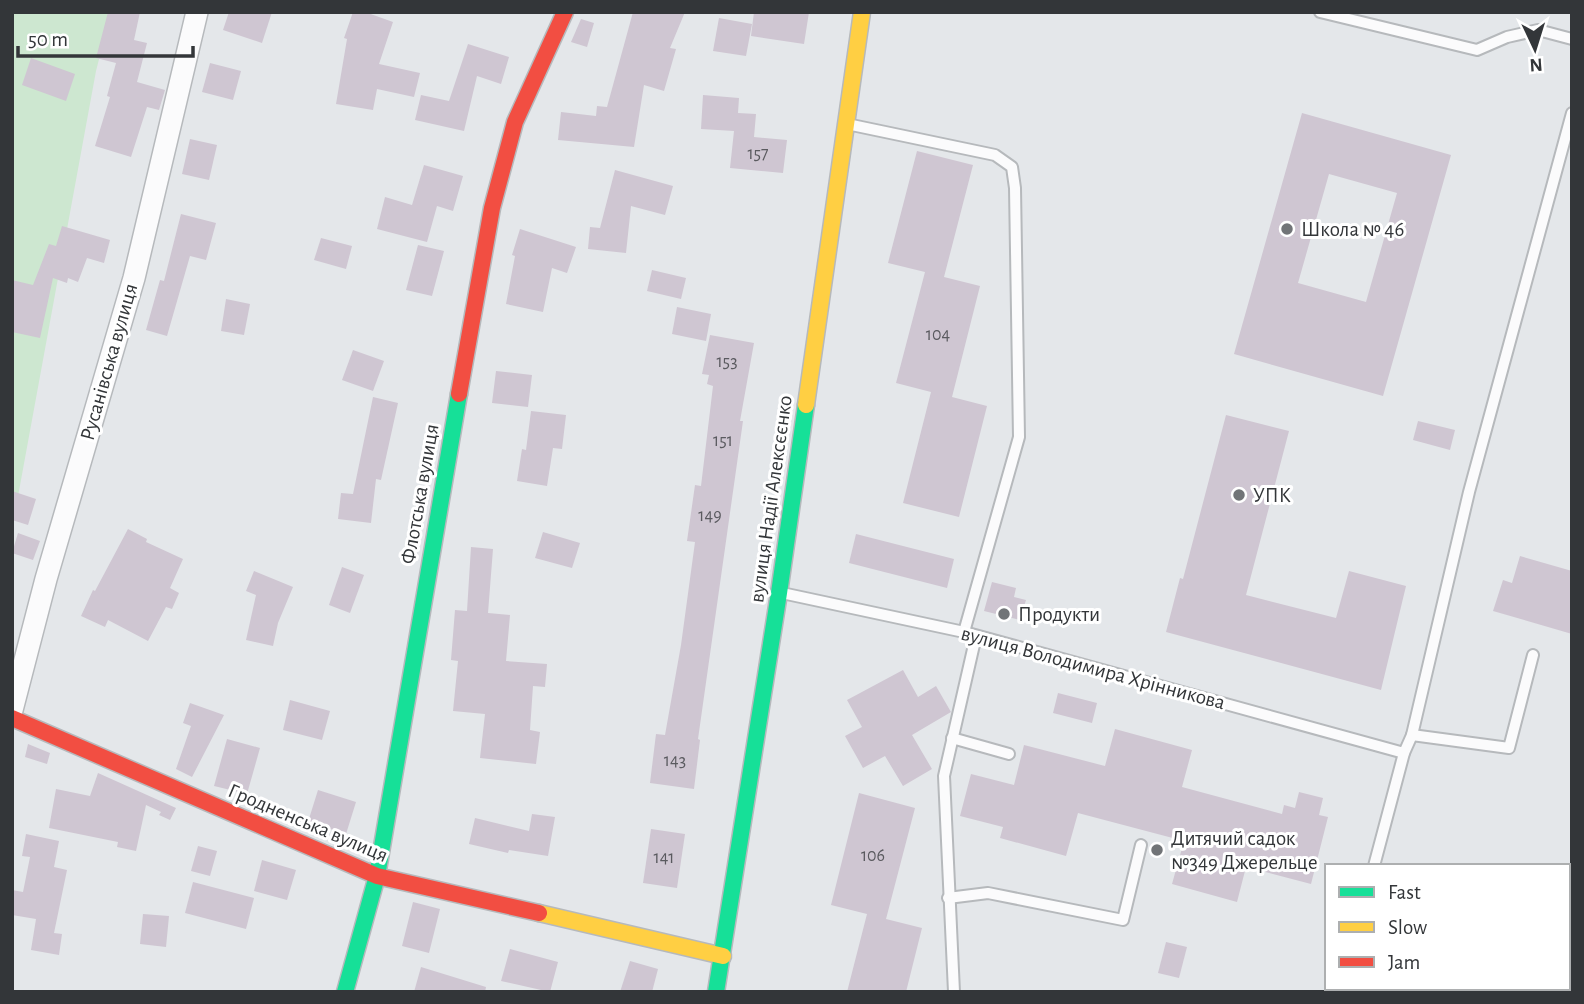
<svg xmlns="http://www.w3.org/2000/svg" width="1584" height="1004" font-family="'Alegreya Sans',sans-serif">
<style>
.green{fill:#cde7d0}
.building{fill:#cfc6d2;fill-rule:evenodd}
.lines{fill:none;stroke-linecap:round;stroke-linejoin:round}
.lane-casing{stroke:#b6b9bc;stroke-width:14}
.street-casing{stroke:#b6b9bc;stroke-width:24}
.fast-casing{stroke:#b6b9bc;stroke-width:19}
.slow-casing{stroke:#b6b9bc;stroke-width:19}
.jam-casing{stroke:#b6b9bc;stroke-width:19}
.lane{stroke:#fbfbfc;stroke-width:10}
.street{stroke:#fbfbfc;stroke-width:21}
.fast{stroke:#16e098;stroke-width:16}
.slow{stroke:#ffcf43;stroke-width:16}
.jam{stroke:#f24e42;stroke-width:16}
.poi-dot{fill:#717477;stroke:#fff;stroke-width:2.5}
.labels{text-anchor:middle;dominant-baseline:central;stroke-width:6;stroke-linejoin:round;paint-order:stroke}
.number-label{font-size:18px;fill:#5a5a5f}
.poi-label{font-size:21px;fill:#333639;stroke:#fff;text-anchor:start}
.street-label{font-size:21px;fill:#333639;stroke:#fff}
</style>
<rect width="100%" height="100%" fill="#e4e7ea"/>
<path class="green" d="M12 12H111L96 71 12 529Z"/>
<g class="building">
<path d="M108 12H140L134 40 147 43 137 82 165 90 159 110 147 107 131 157 95 146 110 97 107 96 116 63 96 58Z"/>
<path d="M229 12H272L262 43 223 30Z"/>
<path d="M353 12H365L393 22 379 64 420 73 414 97 377 89 373 110 336 104 347 39 344 38Z"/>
<path d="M633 12H685L670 48 676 49 664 91 644 85 634 147 558 140 561 112 596 116 597 106 607 107Z"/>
<path d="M754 12H809L804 44 751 36Z"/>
<path d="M719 18 752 24 746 56 713 51Z"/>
<path d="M581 19 594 23 587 47 571 42Z"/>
<path d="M468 44 509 57 501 84 477 76 464 131 415 120 421 95 449 101Z"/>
<path d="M31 58 75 74 66 101 22 85Z"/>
<path d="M210 63 241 71 233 100 202 92Z"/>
<path d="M703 95 739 98 738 113 756 114 754 137 787 140 783 173 730 168 734 131 701 129Z"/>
<path d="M1302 113 1451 155 1383 396 1234 354ZM1329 174 1397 193 1366 302 1298 283Z"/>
<path d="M190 139 217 145 209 180 182 174Z"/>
<path d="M917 151 973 165 944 277 980 286 952 397 987 406 959 517 903 503 931 392 896 383 925 272 888 263Z"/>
<path d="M424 165 463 176 453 211 437 206 427 242 377 229 385 197 412 205Z"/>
<path d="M615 170 673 186 665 215 631 206 626 253 588 249 590 227 600 228Z"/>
<path d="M181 214 216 223 206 260 190 256 167 336 146 330 160 280 164 281Z"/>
<path d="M62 226 110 240 104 263 87 258 78 282 68 278 67 283 53 278 40 338 12 332V280L33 285 49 244 56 246Z"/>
<path d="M520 229 576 247 567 273 552 268 543 312 506 304 515 256 512 255Z"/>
<path d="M321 238 352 246 346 269 314 260Z"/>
<path d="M418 245 444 251 432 296 406 290Z"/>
<path d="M652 270 686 278 681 299 647 291Z"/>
<path d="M226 299 250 304 244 335 221 331Z"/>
<path d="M677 307 711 314 706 341 672 334Z"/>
<path d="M710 335 754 343 740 421H743L698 739 700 740 694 789 650 783 656 734 665 735 681 645 695 542 687 541 695 485 701 486 713 386 707 384 709 375 702 374Z"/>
<path d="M353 350 384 361 373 391 342 380Z"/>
<path d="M496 371 532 375 528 407 492 403Z"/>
<path d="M373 397 398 403 381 480 376 479 371 523 338 519 341 493 353 494Z"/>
<path d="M531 411 566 415 562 449 553 448 547 486 517 481 522 449 526 450Z"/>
<path d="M1226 415 1289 431 1246 595 1336 618 1349 571 1406 586 1381 690 1166 632 1180 578 1183 579Z"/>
<path d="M1418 421 1455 430 1450 450 1413 440Z"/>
<path d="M12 491 36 499 28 525 12 520Z"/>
<path d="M128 529 147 539 146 542 183 559 170 588 179 593 172 609 166 607 148 641 108 620 105 627 81 616 93 590 95 591Z"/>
<path d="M543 532 580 543 572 568 535 558Z"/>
<path d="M18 533 40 541 33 560 12 553Z"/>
<path d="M856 534 954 559 947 588 849 563Z"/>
<path d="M471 547 493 549 488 613 510 615 506 661 547 664 545 687 533 686 530 730 540 732 536 764 480 758 485 714 453 711 458 661 451 660 455 610 467 611Z"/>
<path d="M1520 556 1572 571V634L1493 611 1503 580 1512 583Z"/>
<path d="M342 567 364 575 350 613 329 605Z"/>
<path d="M254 571 293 587 278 623 273 646 246 640 256 595 246 591Z"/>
<path d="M992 582 1016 588 1014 597 1026 600 1020 620 984 611Z"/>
<path d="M903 670 918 697 936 686 951 712 912 735 932 769 903 786 885 756 863 768 845 736 862 727 847 700Z"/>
<path d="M1058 693 1097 703 1092 723 1053 713Z"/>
<path d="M290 700 330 711 322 740 283 730Z"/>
<path d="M190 703 224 715 192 777 176 769 191 726 183 723Z"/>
<path d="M1115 729 1192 750 1182 787 1282 814 1284 805 1295 808 1299 792 1323 798 1319 815 1328 817 1311 884 1246 867 1237 902 1172 884 1184 841 1078 813 1066 856 1000 838 1003 827 960 816 971 774 1014 785 1024 745 1105 766Z"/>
<path d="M227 739 260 748 247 794 214 786Z"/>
<path d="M28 744 50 753 47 764 25 757Z"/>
<path d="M98 773 176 808 170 820 159 815 161 812 146 805 136 851 117 847 118 842 49 828 56 789 90 796Z"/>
<path d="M318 790 356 802 346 834 308 822Z"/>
<path d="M859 793 915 808 886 919 922 928 906 992H847L867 914 831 905Z"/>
<path d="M532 814 555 817 548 856 509 850 508 853 469 844 475 818 529 831Z"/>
<path d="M651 829 685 834 677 888 643 883Z"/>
<path d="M26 834 59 841 54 867 67 870 54 933 62 934 59 955 31 950 36 919 12 915V890L23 892 30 857 22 856Z"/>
<path d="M198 846 217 851 210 876 191 871Z"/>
<path d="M262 860 296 870 287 900 254 891Z"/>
<path d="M193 882 254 898 246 929 185 913Z"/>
<path d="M413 902 440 909 429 953 402 946Z"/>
<path d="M143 914 169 916 166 947 140 944Z"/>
<path d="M1166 942 1187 947 1179 978 1158 973Z"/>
<path d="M510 949 558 962 550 992 501 981Z"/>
<path d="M630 961 658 969 652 992H620Z"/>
<path d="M421 967 486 987 485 992H414Z"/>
</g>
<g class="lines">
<g class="lane-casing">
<g id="lane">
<path d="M1320 12 1477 50 1507 37 1538 30 1572 39"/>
<path d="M847 124 995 155 1012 167 1015 188 1019 437 964 632"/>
<path d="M782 593 964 632 1404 753"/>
<path d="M1412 735 1509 748 1533 655"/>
<path d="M952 738 1009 754"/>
<path d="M1374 866 1404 753 1412 735 1469 492 1572 113"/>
<path d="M948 898 988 893 1123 920 1141 845"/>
<path d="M1345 988V992"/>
<path d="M954 992 944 776 976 636"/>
</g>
</g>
<g class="street-casing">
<path id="street" d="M12 710 46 579 134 278 197 12"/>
</g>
<g class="fast-casing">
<g id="fast">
<path d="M345 992 377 876 459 394"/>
<path d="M716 992 779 593 806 405"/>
</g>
</g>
<g class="slow-casing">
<g id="slow">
<path d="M806 405 862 12"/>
<path d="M539 913 723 956"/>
</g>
</g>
<g class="jam-casing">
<g id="jam">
<path d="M459 394 492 208 515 122 565 12"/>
<path d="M12 718 377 876 539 913"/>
</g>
</g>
<use href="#lane" class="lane"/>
<use href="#street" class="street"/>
<use href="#fast" class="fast"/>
<use href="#slow" class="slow"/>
<use href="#jam" class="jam"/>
</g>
<g class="poi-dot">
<circle cx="1287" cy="229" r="7"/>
<circle cx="1239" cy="495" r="7"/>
<circle cx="1004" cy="614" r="7"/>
<circle cx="1157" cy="850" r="7"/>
</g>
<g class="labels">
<g class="number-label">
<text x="758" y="154">157</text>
<text x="938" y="335">104</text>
<text x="727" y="362">153</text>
<text x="723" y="441">151</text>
<text x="710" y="516">149</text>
<text x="675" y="761">143</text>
<text x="873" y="856">106</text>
<text x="664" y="858">141</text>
</g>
<g class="poi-label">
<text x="1301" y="229">Школа № 46</text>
<text x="1253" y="495">УПК</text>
<text x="1018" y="614">Продукти</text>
<text x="1171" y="838">Дитячий садок<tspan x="1171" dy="24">№349 Джерельце</tspan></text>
</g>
<g class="street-label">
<text transform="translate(109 362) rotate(-74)">Русанівська вулиця</text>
<text transform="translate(420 494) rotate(-80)">Флотська вулиця</text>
<text transform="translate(771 499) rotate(-82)">вулиця Надії Алексєєнко</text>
<text transform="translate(1093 668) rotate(15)">вулиця Володимира Хрінникова</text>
<text transform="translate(308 823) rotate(23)">Гродненська вулиця</text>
</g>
</g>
<rect width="1584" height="1004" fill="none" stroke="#333639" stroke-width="28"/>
<rect x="1325" y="864" width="245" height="126" fill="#ffffff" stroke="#adafb0" stroke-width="2"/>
<rect x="1339" y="887" width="35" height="10" fill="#16e098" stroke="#adafb0" stroke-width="2"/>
<text x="1388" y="899" font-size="21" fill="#333639">Fast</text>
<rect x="1339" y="922" width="35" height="10" fill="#ffcf43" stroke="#adafb0" stroke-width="2"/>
<text x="1388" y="934" font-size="21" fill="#333639">Slow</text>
<rect x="1339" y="957" width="35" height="10" fill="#f24e42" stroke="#adafb0" stroke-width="2"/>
<text x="1388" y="969" font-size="21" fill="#333639">Jam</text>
<g transform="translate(1535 49) rotate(176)" stroke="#ffffff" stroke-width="5" paint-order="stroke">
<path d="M0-5L12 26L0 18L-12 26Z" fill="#333639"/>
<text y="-10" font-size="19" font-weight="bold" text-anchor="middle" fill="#333639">N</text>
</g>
<path d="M18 46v10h175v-10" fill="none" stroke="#333639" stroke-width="3.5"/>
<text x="28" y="46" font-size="21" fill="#333639" stroke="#ffffff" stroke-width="5" paint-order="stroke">50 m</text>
</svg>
